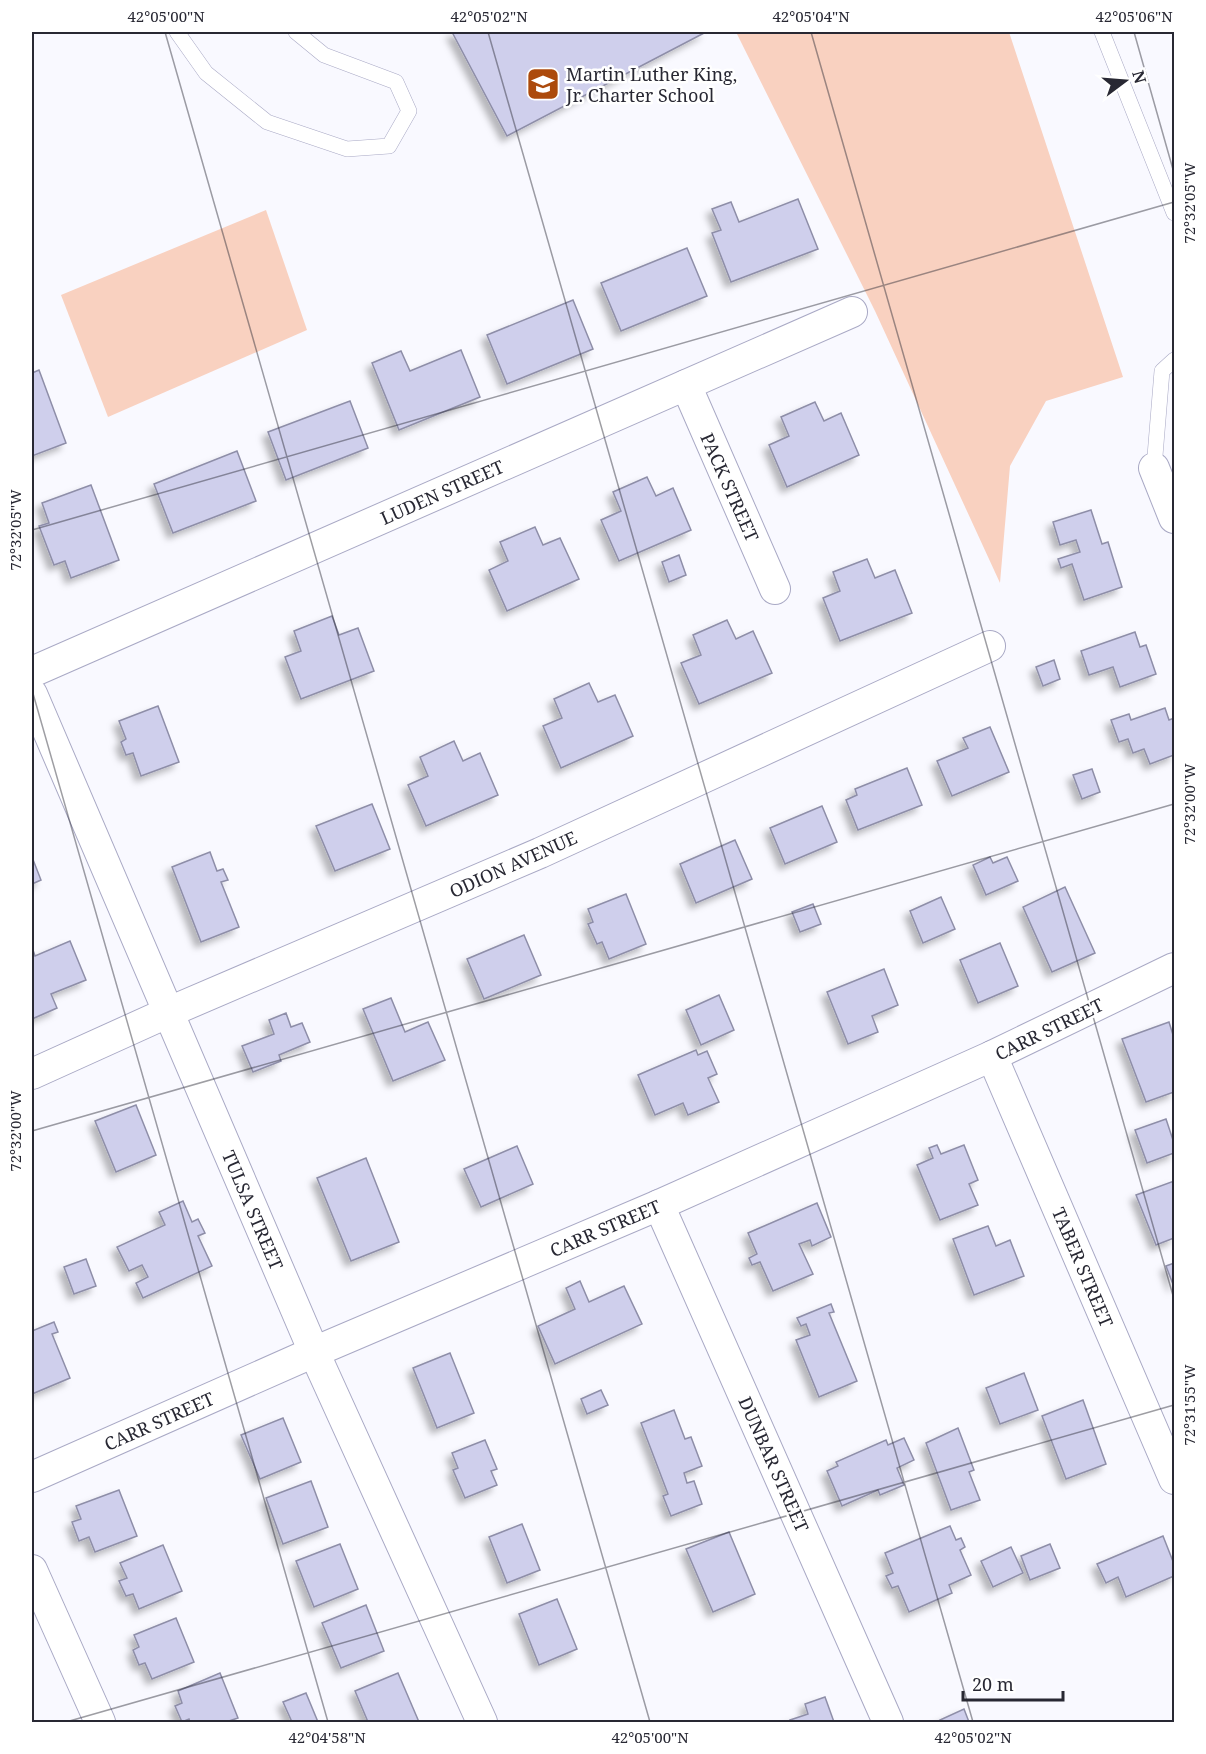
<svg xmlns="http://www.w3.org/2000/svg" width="1206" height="1754" font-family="'Noto Serif',serif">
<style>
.green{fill:#f9d1c0}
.building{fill:#cfcfec;stroke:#8e8ea8;stroke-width:1.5;filter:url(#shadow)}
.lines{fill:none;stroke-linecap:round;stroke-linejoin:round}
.lane-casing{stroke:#a9a9c5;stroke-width:16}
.street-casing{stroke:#a9a9c5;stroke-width:32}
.lane{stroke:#fff;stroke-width:15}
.street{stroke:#fff;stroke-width:30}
.ticks{fill:none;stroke:#282833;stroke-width:1.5;stroke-opacity:0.45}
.labels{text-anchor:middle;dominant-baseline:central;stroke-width:5;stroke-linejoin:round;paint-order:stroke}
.poi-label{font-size:18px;fill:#282833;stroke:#fff;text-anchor:start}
.street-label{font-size:18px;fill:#282833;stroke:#fff}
.neatline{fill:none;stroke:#282833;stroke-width:2}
.ticks-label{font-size:15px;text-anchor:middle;fill:#282833}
</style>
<defs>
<filter id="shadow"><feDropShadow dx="-5.5" dy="5.5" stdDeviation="3" flood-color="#0004"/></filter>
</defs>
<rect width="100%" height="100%" fill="#f9f9ff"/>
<g class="green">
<path d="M736 32H1009L1123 377 1046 401 1010 466 1000 583 875 311Z"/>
<path d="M266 210 307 330 108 417 61 295Z"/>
</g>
<g class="building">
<path d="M452 32H706L507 136Z"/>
<path d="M798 199 818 249 731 282 712 233 721 230 712 209 731 202 739 222Z"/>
<path d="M687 248 707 296 621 331 601 283Z"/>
<path d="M573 300 593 349 507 384 487 335Z"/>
<path d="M461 350 480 397 399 430 372 363 401 351 410 371Z"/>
<path d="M39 370 66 443 32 456V373Z"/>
<path d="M350 401 368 448 286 480 268 432Z"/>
<path d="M815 402 824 421 841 413 859 455 787 487 769 445 789 436 781 417Z"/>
<path d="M237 451 256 501 173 533 154 484Z"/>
<path d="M647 477 656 496 673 488 691 530 619 561 601 520 621 511 613 492Z"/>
<path d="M91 485 119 560 71 578 65 561 54 565 39 526 49 523 42 503Z"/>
<path d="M1091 510 1102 544 1108 542 1122 587 1084 600 1072 564 1061 568 1058 559 1080 552 1076 540 1060 545 1053 522Z"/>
<path d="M535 527 543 545 560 538 579 579 507 611 489 570 508 561 500 542Z"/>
<path d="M679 555 686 575 669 582 662 562Z"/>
<path d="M867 559 875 578 895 570 912 613 840 641 823 598 840 591 833 572Z"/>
<path d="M332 616 339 635 358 628 374 671 301 699 285 657 301 651 294 631Z"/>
<path d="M727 620 736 639 753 631 772 673 699 704 681 663 701 655 693 635Z"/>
<path d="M1135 632 1140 647 1146 645 1156 674 1120 687 1113 667 1089 675 1081 651Z"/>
<path d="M1054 660 1060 679 1043 686 1036 667Z"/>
<path d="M589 683 598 702 615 695 633 736 561 768 543 726 562 718 554 699Z"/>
<path d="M158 706 179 762 141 776 133 753 126 755 121 742 126 739 119 721Z"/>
<path d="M1165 708 1169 720 1174 718V755L1150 764 1144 749 1133 753 1128 739 1119 742 1111 720 1129 714 1131 720Z"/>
<path d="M990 727 1009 772 952 796 937 761 968 748 963 738Z"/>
<path d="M454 741 463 761 480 753 498 795 426 826 408 785 428 776 420 757Z"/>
<path d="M907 768 922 805 858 830 846 800 857 795 855 789Z"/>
<path d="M1092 769 1100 792 1082 799 1073 775Z"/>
<path d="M372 804 390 849 335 871 316 826Z"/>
<path d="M822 806 837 842 785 864 770 828Z"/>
<path d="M735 840 752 879 696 903 680 864Z"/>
<path d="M210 852 217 871 223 869 228 880 221 882 239 927 201 942 172 867Z"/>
<path d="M32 857 41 880 32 884Z"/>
<path d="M990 857 993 863 1007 857 1018 881 986 895 973 865Z"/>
<path d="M1065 887 1095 953 1052 972 1023 907Z"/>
<path d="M626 894 646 944 609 959 602 942 597 944 588 924 593 922 588 909Z"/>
<path d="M941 897 955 929 923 943 910 911Z"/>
<path d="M813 904 821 924 800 932 792 912Z"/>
<path d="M524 935 541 975 484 999 467 959Z"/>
<path d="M70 941 86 980 51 994 57 1008 32 1019V947L35 956Z"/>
<path d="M1000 943 1018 986 978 1003 960 960Z"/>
<path d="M884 969 898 1005 872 1016 878 1032 848 1044 827 992Z"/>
<path d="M719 995 734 1030 701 1045 686 1010Z"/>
<path d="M391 998 405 1032 428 1022 445 1060 393 1081 363 1009Z"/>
<path d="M286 1013 291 1027 302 1023 310 1042 279 1055 281 1061 253 1072 242 1046 274 1034 269 1020Z"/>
<path d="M1169 1022 1174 1038V1092L1146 1102 1122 1039Z"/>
<path d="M696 1050 698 1055 707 1051 717 1074 708 1078 719 1102 688 1115 683 1103 655 1115 638 1075Z"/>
<path d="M136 1105 156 1155 116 1172 95 1121Z"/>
<path d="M1166 1119 1174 1143V1153L1147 1163 1135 1130Z"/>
<path d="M937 1145 941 1154 964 1145 978 1180 969 1184 978 1205 940 1220 917 1165 933 1158 929 1148Z"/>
<path d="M517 1146 533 1184 481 1207 464 1169Z"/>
<path d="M366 1158 399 1242 351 1261 317 1178Z"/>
<path d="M1174 1181V1238L1156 1245 1136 1195Z"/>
<path d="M183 1201 192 1222 198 1219 205 1233 198 1236 212 1266 143 1298 136 1283 148 1277 142 1265 129 1271 117 1247 165 1225 159 1212Z"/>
<path d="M817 1203 831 1237 812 1246 810 1240 799 1244 813 1274 773 1291 760 1262 752 1265 749 1258 757 1254 748 1233Z"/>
<path d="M988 1226 996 1246 1010 1240 1024 1276 974 1295 953 1239Z"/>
<path d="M86 1259 96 1286 74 1294 64 1267Z"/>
<path d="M1174 1263V1287L1166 1266Z"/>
<path d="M580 1281 589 1302 624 1286 642 1324 555 1364 538 1326 575 1309 566 1288Z"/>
<path d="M831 1304 834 1312 829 1313 857 1381 819 1397 796 1340 810 1335 806 1324 801 1326 797 1318Z"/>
<path d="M54 1322 58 1332 52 1334 70 1378 32 1394V1331Z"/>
<path d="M450 1353 474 1413 437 1428 413 1368Z"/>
<path d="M1024 1373 1038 1410 1000 1424 986 1388Z"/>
<path d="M601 1390 608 1405 587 1414 581 1399Z"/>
<path d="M1083 1400 1106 1464 1066 1479 1042 1416Z"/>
<path d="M674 1410 685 1439 691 1437 702 1466 684 1473 687 1483 694 1481 702 1504 671 1516 663 1496 668 1494 641 1423Z"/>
<path d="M283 1418 301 1462 260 1479 241 1435Z"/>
<path d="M958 1428 974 1470 969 1472 980 1500 951 1510 926 1443Z"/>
<path d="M904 1438 914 1460 897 1468 904 1485 880 1495 878 1490 842 1506 827 1471 838 1466 836 1462 886 1440 888 1445Z"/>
<path d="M485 1440 497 1469 491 1471 497 1485 465 1498 453 1470 458 1468 452 1453Z"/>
<path d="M311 1481 328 1527 283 1544 266 1498Z"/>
<path d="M119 1490 137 1536 95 1552 89 1537 79 1541 72 1522 81 1519 76 1506Z"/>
<path d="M522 1524 540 1570 507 1583 489 1537Z"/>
<path d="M950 1526 956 1540 961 1538 965 1547 960 1550 971 1575 949 1585 952 1593 909 1612 898 1586 892 1588 886 1576 893 1573 885 1553Z"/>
<path d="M729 1532 755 1594 713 1612 686 1549Z"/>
<path d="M1163 1536 1174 1564V1576L1126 1597 1118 1577 1106 1583 1097 1564Z"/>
<path d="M340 1544 358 1589 314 1607 296 1561Z"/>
<path d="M1050 1544 1060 1568 1030 1580 1021 1556Z"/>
<path d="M163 1545 182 1591 139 1609 133 1594 126 1596 119 1581 127 1578 120 1563Z"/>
<path d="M1011 1547 1023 1573 993 1587 981 1561Z"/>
<path d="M557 1599 577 1649 539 1665 519 1614Z"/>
<path d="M366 1605 384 1651 341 1668 322 1623Z"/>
<path d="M176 1618 194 1662 152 1679 145 1663 139 1665 133 1650 139 1647 134 1635Z"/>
<path d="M220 1673 238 1718 226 1722H190L189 1719 182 1722 175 1706 182 1703 178 1691Z"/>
<path d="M398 1673 419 1722H368L355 1691Z"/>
<path d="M306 1693 318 1722H292L283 1702Z"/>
<path d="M825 1697 834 1722H791L790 1720 808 1714 805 1704Z"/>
<path d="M964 1709 969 1722H942L940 1720Z"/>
</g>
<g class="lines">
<g class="lane-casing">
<g id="lane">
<path d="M177 32 206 73 267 122 347 149 389 146 409 111 396 82 324 55 296 32"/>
<path d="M1102 32 1174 213"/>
<path d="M1154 468 1162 371 1174 360"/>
</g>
</g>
<g class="street-casing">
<g id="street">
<path d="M686 385 775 589"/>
<path d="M1154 468 1174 518"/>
<path d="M32 672 852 312"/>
<path d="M32 694 314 1352 482 1722"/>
<path d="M992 1056 1174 1479"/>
<path d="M32 1074 169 1012 540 853 990 646"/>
<path d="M659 1205 888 1722"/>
<path d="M32 1477 314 1352 659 1205 992 1056 1174 968"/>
<path d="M32 1570 100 1722"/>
</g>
</g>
<use href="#lane" class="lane"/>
<use href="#street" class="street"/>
</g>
<path class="ticks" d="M165 32 650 1722M488 32 973 1722M811 32 1174 1299M1134 32 1174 173M32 530 1174 202M32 690 328 1722M32 1131 1174 804M66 1722 1174 1405"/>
<defs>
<g id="school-square" transform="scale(1.725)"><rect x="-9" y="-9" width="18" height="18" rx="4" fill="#ac4a0c" stroke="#fff"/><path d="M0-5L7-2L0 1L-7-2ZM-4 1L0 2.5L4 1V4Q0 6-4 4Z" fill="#fff"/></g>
</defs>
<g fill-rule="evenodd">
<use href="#school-square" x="543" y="84"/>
</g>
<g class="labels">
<g class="poi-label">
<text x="566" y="74">Martin Luther King,<tspan x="566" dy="21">Jr. Charter School</tspan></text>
</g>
<g class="street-label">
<text transform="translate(730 487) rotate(66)">PACK STREET</text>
<text transform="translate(442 492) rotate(-24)">LUDEN STREET</text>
<text transform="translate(513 864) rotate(-24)">ODION AVENUE</text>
<text transform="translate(1049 1029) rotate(-26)">CARR STREET</text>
<text transform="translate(253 1210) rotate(67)">TULSA STREET</text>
<text transform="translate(605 1228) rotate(-23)">CARR STREET</text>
<text transform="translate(1083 1267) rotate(67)">TABER STREET</text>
<text transform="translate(159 1421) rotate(-24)">CARR STREET</text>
<text transform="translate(774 1464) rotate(66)">DUNBAR STREET</text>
</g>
</g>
<rect width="1206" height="1754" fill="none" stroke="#ffffff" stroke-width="66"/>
<g transform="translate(1125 81) rotate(74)" stroke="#ffffff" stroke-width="4.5" paint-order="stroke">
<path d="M0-4.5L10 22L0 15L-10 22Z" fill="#282833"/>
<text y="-9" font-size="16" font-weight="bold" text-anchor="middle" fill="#282833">N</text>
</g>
<path d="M963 1691v9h100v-9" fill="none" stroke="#282833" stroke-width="3"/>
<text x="972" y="1691" font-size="18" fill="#282833" stroke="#ffffff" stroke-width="4.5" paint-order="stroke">20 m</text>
<rect x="33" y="33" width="1140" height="1688" class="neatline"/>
<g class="ticks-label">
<text x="166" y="22">42°05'00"N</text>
<text x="489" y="22">42°05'02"N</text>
<text x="811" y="22">42°05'04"N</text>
<text x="1134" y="22">42°05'06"N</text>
<text transform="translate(1190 203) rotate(-90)" y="5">72°32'05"W</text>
<text transform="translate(16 530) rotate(-90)" y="5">72°32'05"W</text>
<text transform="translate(1190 804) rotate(-90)" y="5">72°32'00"W</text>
<text transform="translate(16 1131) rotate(-90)" y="5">72°32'00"W</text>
<text transform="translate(1190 1405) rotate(-90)" y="5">72°31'55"W</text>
<text x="327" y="1743">42°04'58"N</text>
<text x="650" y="1743">42°05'00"N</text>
<text x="973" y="1743">42°05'02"N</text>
</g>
</svg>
